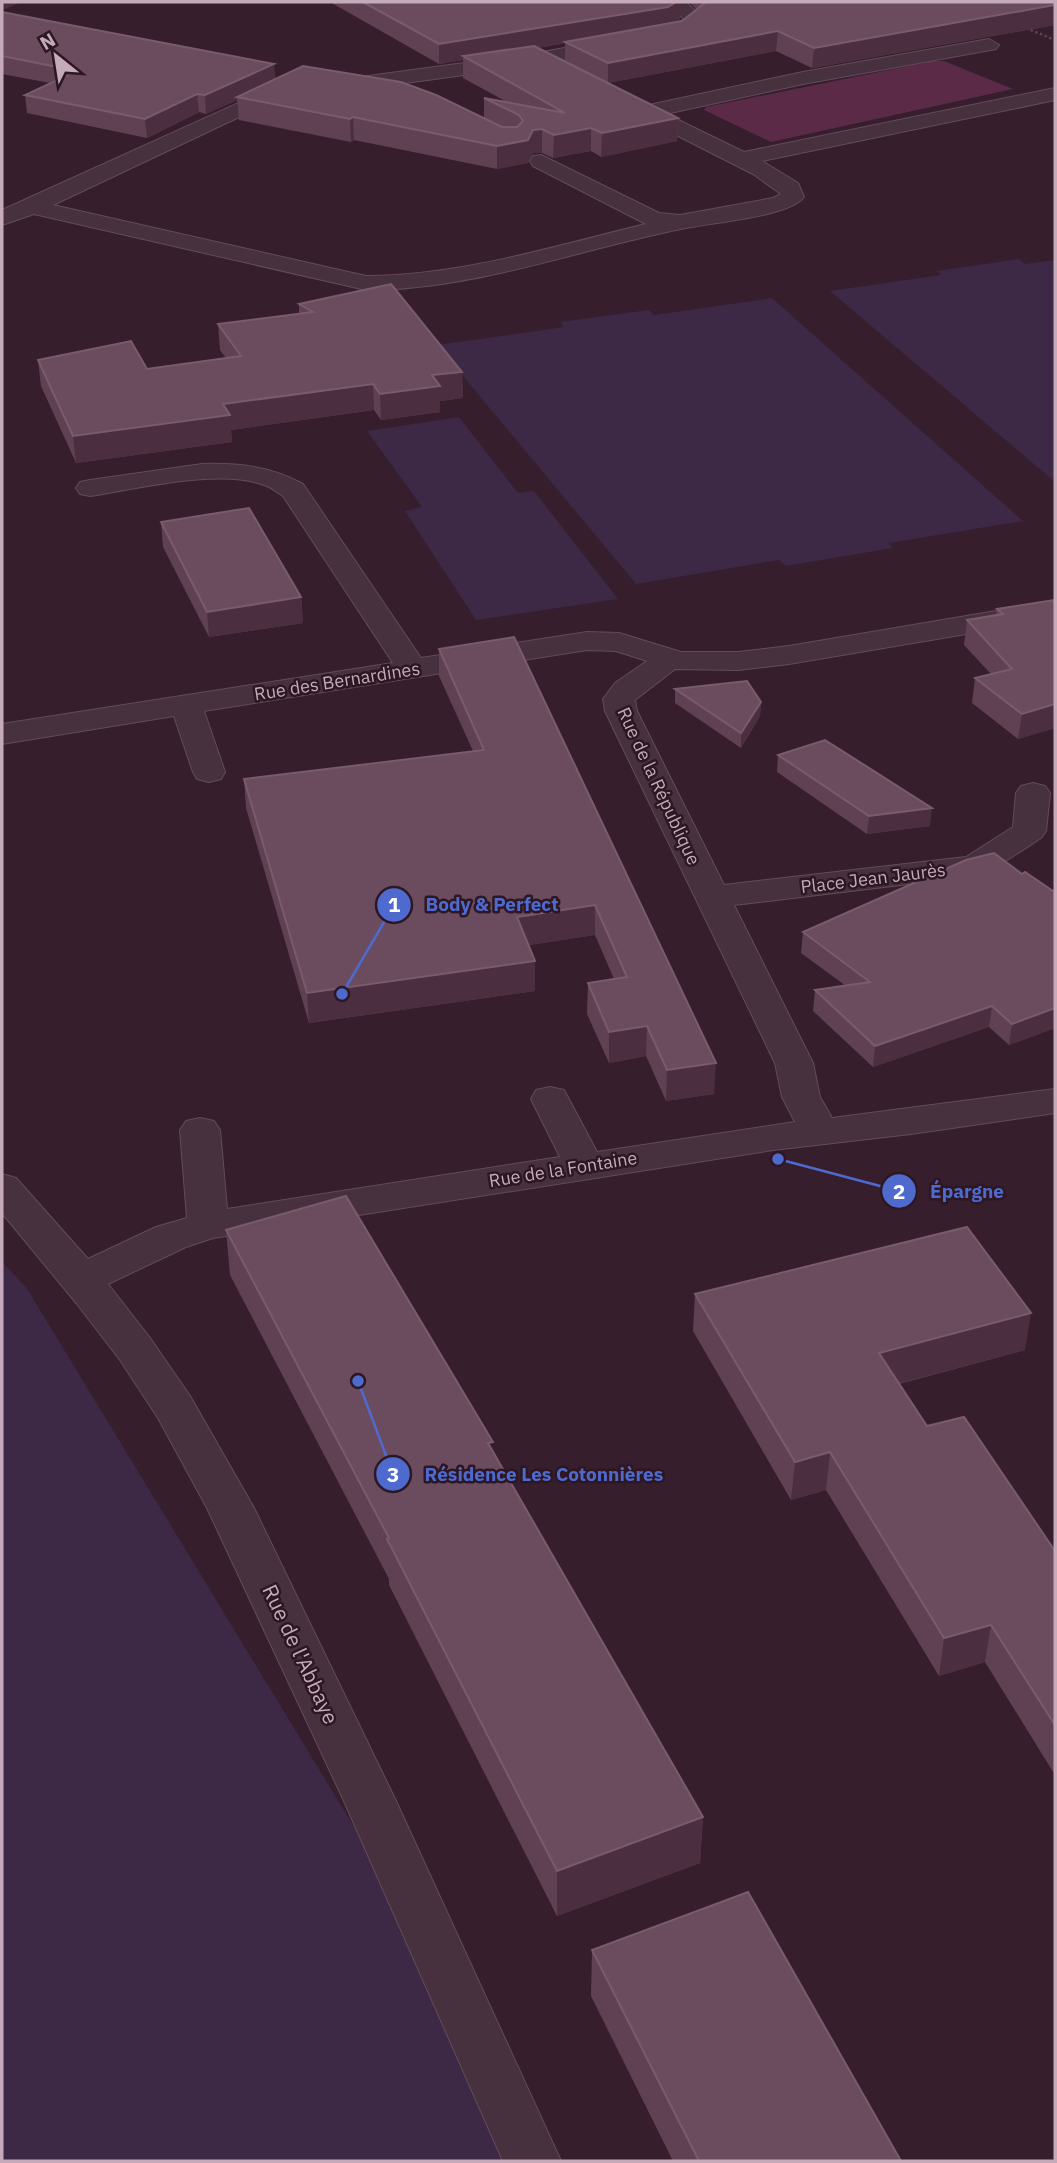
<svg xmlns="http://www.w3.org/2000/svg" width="1057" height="2163" font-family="'IBM Plex Sans',sans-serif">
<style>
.green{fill:#3d2845}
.water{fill:#5a2a46}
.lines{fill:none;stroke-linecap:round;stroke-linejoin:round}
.minor-casing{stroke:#634c59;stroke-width:2}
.path{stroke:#5b445c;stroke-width:2.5;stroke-dasharray:2.5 2.5;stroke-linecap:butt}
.minor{fill:#48313e;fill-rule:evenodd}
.wall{fill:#604154;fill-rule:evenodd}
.shaded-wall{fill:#4b2e40}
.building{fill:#6b4c5f;stroke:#795b6d;stroke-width:2}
.labels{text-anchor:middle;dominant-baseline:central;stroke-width:5;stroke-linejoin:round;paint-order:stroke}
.street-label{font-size:18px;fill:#c5abba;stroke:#2c1723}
.near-street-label{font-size:21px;fill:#c5abba;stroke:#2c1723}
.leader{fill:none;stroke:#4f6acf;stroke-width:2.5}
.callout-dot{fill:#4f6acf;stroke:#2c1723;stroke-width:2.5}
.mark-label{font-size:21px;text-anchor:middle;font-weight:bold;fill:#fff}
.callout-label{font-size:19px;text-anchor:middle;font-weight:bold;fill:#4f6acf;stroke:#2c1723;stroke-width:5;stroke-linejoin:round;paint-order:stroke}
</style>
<rect width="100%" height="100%" fill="#371e2d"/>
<g class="green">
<path d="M1019 259 1025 264 1055 260V482L830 291 941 275 937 271Z"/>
<path d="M772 298 1023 521 889 543 893 548 786 566 779 560 636 584 437 345 564 327 560 322 649 310 654 315Z"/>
<path d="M459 417 518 493 534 491 618 599 476 620 405 511 422 507 367 431Z"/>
<path d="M2 1262 26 1287 557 2161H2Z"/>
</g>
<path class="water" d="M933 61H944L1013 89 771 142 704 110 706 107Z"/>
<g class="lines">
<g class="minor-casing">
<g id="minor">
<path d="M665 2H686L704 20 681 38 674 40 537 65 339 92 332 90 329 86 332 82 339 80 537 53 668 29 684 19Z"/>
<path d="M989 39 999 45 996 49 803 84 666 114 744 152 1055 88V100L762 161 798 183 804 197C790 217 707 223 681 229 576 250 474 290 366 290L34 214 2 225V210L285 82 292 84 295 88 292 92 53 205 366 276C461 276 554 246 646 224L533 166 530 161 533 156 541 155 659 213 680 215 773 198 781 194 753 174 623 108 620 104 623 100 630 98 649 105 803 72Z"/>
<path d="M202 464C239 463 270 466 303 484L421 658 587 632 619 633 681 652H738L789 646 1055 601V619L789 664 738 670 675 669 635 700 637 711 724 885 966 857 1013 827 1016 793 1021 786 1033 783 1045 786 1050 793 1046 831 1041 838 987 873 975 876 734 905 813 1063 820 1097 832 1118 1055 1089V1113L911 1134 773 1150 213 1238 186 1247 108 1284 150 1338 190 1396 254 1508 396 1801 561 2161H503L344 1801 207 1508 158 1418 120 1360 77 1304 2 1213V1174L16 1178 88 1259 156 1227 187 1218 180 1130 186 1121 200 1118 214 1121 220 1130 227 1209 560 1157 531 1099 536 1090 550 1087 564 1090 597 1152 795 1122 782 1097 775 1063 605 711 603 699 615 683 647 661 616 651 587 650 204 711 225 772 221 779 209 782 197 779 193 772 174 716 2 744V724L393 663 283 496C277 492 271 487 264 485 221 468 136 489 90 496L80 494 76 488 80 482 90 480Z"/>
</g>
</g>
<path class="path" d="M1026 28 1055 40"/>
<use href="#minor" class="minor"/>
</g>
<g class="wall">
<path d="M330 2H680V19L673 23 682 21 697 10 689 2H1055V25L812 68 776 51 608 83 678 118 677 141 601 157 591 151 553 158 542 153H533L528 163 497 169 354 140 351 142 239 120 237 100 206 114 199 112 147 138 27 113 25 95 50 83 2 74V12L275 79 484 118V98L505 101 463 78V60L439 64ZM565 43V62L538 48 560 44Z"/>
<path d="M299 304 462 372 463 398 440 401V412L381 420 374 410 231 430 232 442 76 463 41 386 38 360 147 369 226 358 220 350 218 324 299 314Z"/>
<path d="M161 522 301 597 303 623 209 637 163 547Z"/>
<path d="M1055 600V728L1018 739 972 703 975 678 991 674 964 645 967 620 996 615 997 609Z"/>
<path d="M439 649 714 1094 666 1101 646 1056 609 1063 587 1014 588 983 614 979 595 935 529 945 535 961V991L309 1023 246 808 244 779 473 751 439 676Z"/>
<path d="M675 689 761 702 760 716 741 748 675 703Z"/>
<path d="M778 755 930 826 867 834 777 772Z"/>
<path d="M1022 874 1053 891 1055 890V1028L1009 1045 989 1027 873 1067 813 1011 815 990 846 986 801 953 803 932Z"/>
<path d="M226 1230 493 1451 703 1817 700 1863 557 1916 389 1585V1579L230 1275Z"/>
<path d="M695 1294 1025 1350 899 1384 927 1426 1055 1551V1775L985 1662 939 1676 826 1490 791 1500 693 1331Z"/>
<path d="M592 1950 901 2161H673L591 1996Z"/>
</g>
<g class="shaded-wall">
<path d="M2 2H22L2 10Z"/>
<path d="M676 2H680V19L667 27 469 59 463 56V60L439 64V44Z"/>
<path d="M1055 5 1054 25 812 68 814 48Z"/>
<path d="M778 31 776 51 608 83V63Z"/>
<path d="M274 64 276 82 237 97V100L206 114 205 95Z"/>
<path d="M197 94 199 112 147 138 145 119Z"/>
<path d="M353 117 354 140 351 142 350 119Z"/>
<path d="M678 118 677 141 601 157 602 133Z"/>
<path d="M591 128V151L553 158 554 135Z"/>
<path d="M542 129V153H533L528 163 497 169V146L533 130Z"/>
<path d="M462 372 463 398 440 401V412L381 420 380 394 432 375Z"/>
<path d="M373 384 374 410 231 430 232 442 76 463 73 436 223 404Z"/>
<path d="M301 597 303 623 209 637 207 612Z"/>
<path d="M761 702 760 716 741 748V733Z"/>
<path d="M1055 704V728L1018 739 1022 714Z"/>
<path d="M932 808 930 826 867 834 869 816Z"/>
<path d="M595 905V935L517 947V917Z"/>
<path d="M535 961V991L309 1023 307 993Z"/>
<path d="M992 1006 989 1027 873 1067 875 1046Z"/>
<path d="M1055 1008V1028L1009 1045 1012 1024Z"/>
<path d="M647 1026 646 1056 609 1063V1032Z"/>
<path d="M716 1063 714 1094 666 1101 667 1070Z"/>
<path d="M1031 1313 1025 1350 874 1390 879 1353Z"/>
<path d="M830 1452 826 1490 791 1500 795 1462Z"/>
<path d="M991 1625 985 1662 939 1676 944 1638Z"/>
<path d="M703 1817 700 1863 557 1916V1871Z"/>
</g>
<g class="building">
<path d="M363 2H676L668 7 439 44Z"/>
<path d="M706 2H1055V5L814 48 778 31 608 63 565 42 682 21Z"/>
<path d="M2 12 274 64 205 95 197 94 145 119 25 95 77 71 2 56Z"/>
<path d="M534 46 678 118 602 133 591 128 554 135 542 129 533 130 528 140 497 146 353 117 350 119 237 97 303 66 401 82 436 95 502 127H517L523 121 519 115 484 98 565 113 463 56Z"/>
<path d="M391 284 462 372 432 375 440 386 380 394 373 384 223 404 230 415 73 436 38 360 131 341 147 369 241 356 218 324 313 312 299 304Z"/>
<path d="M249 508 301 597 207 612 161 522Z"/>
<path d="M1055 600V704L1022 714 975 678 1012 669 967 620 1003 614 997 609Z"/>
<path d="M514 637 716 1063 667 1070 647 1026 609 1032 588 983 627 977 595 905 517 917 535 961 307 993 244 779 484 750 439 649Z"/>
<path d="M747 681 761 702 741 733 675 689Z"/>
<path d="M825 740 932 808 869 816 778 755Z"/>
<path d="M994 853 1022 874 1025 872 1053 891 1055 890V1008L1012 1024 992 1006 875 1046 815 990 870 982 803 932 966 860Z"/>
<path d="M346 1196 493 1442 488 1443 703 1817 557 1871 387 1539 389 1538 226 1230Z"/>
<path d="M967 1227 1031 1313 879 1353 927 1426 964 1417 1055 1551V1725L991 1625 944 1638 830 1452 795 1462 695 1294Z"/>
<path d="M748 1892 901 2161H699L592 1950Z"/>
</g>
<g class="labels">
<g class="street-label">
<text transform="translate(337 681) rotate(-9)">Rue des Bernardines</text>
<text transform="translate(659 786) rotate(65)">Rue de la République</text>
<text transform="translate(873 878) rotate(-7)">Place Jean Jaurès</text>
<text transform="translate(563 1169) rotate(-9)">Rue de la Fontaine</text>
</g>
<g class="near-street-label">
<text transform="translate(301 1654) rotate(65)">Rue de l'Abbaye</text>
</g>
</g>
<path class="leader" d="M342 994L394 905M778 1159L899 1191M358 1381L393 1474"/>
<g class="callout-dot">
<circle cx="342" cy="994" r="7"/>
<circle cx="778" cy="1159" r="7"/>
<circle cx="358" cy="1381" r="7"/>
<circle cx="394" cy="905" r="18"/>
<circle cx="899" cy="1191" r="18"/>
<circle cx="393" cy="1474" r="18"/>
</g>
<g class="mark-label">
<text x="394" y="912">1</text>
<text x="899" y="1199">2</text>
<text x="393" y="1482">3</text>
</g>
<g class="callout-label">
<text x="492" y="911">Body &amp; Perfect</text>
<text x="967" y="1198">Épargne</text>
<text x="544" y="1481">Résidence Les Cotonnières</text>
</g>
<rect width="1057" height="2163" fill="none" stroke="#c5abba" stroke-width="7"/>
<g transform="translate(56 56) rotate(330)" stroke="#2c1723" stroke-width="5" paint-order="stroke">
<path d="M0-5L12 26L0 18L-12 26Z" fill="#c5abba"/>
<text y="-10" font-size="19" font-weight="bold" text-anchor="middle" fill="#c5abba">N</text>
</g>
</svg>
